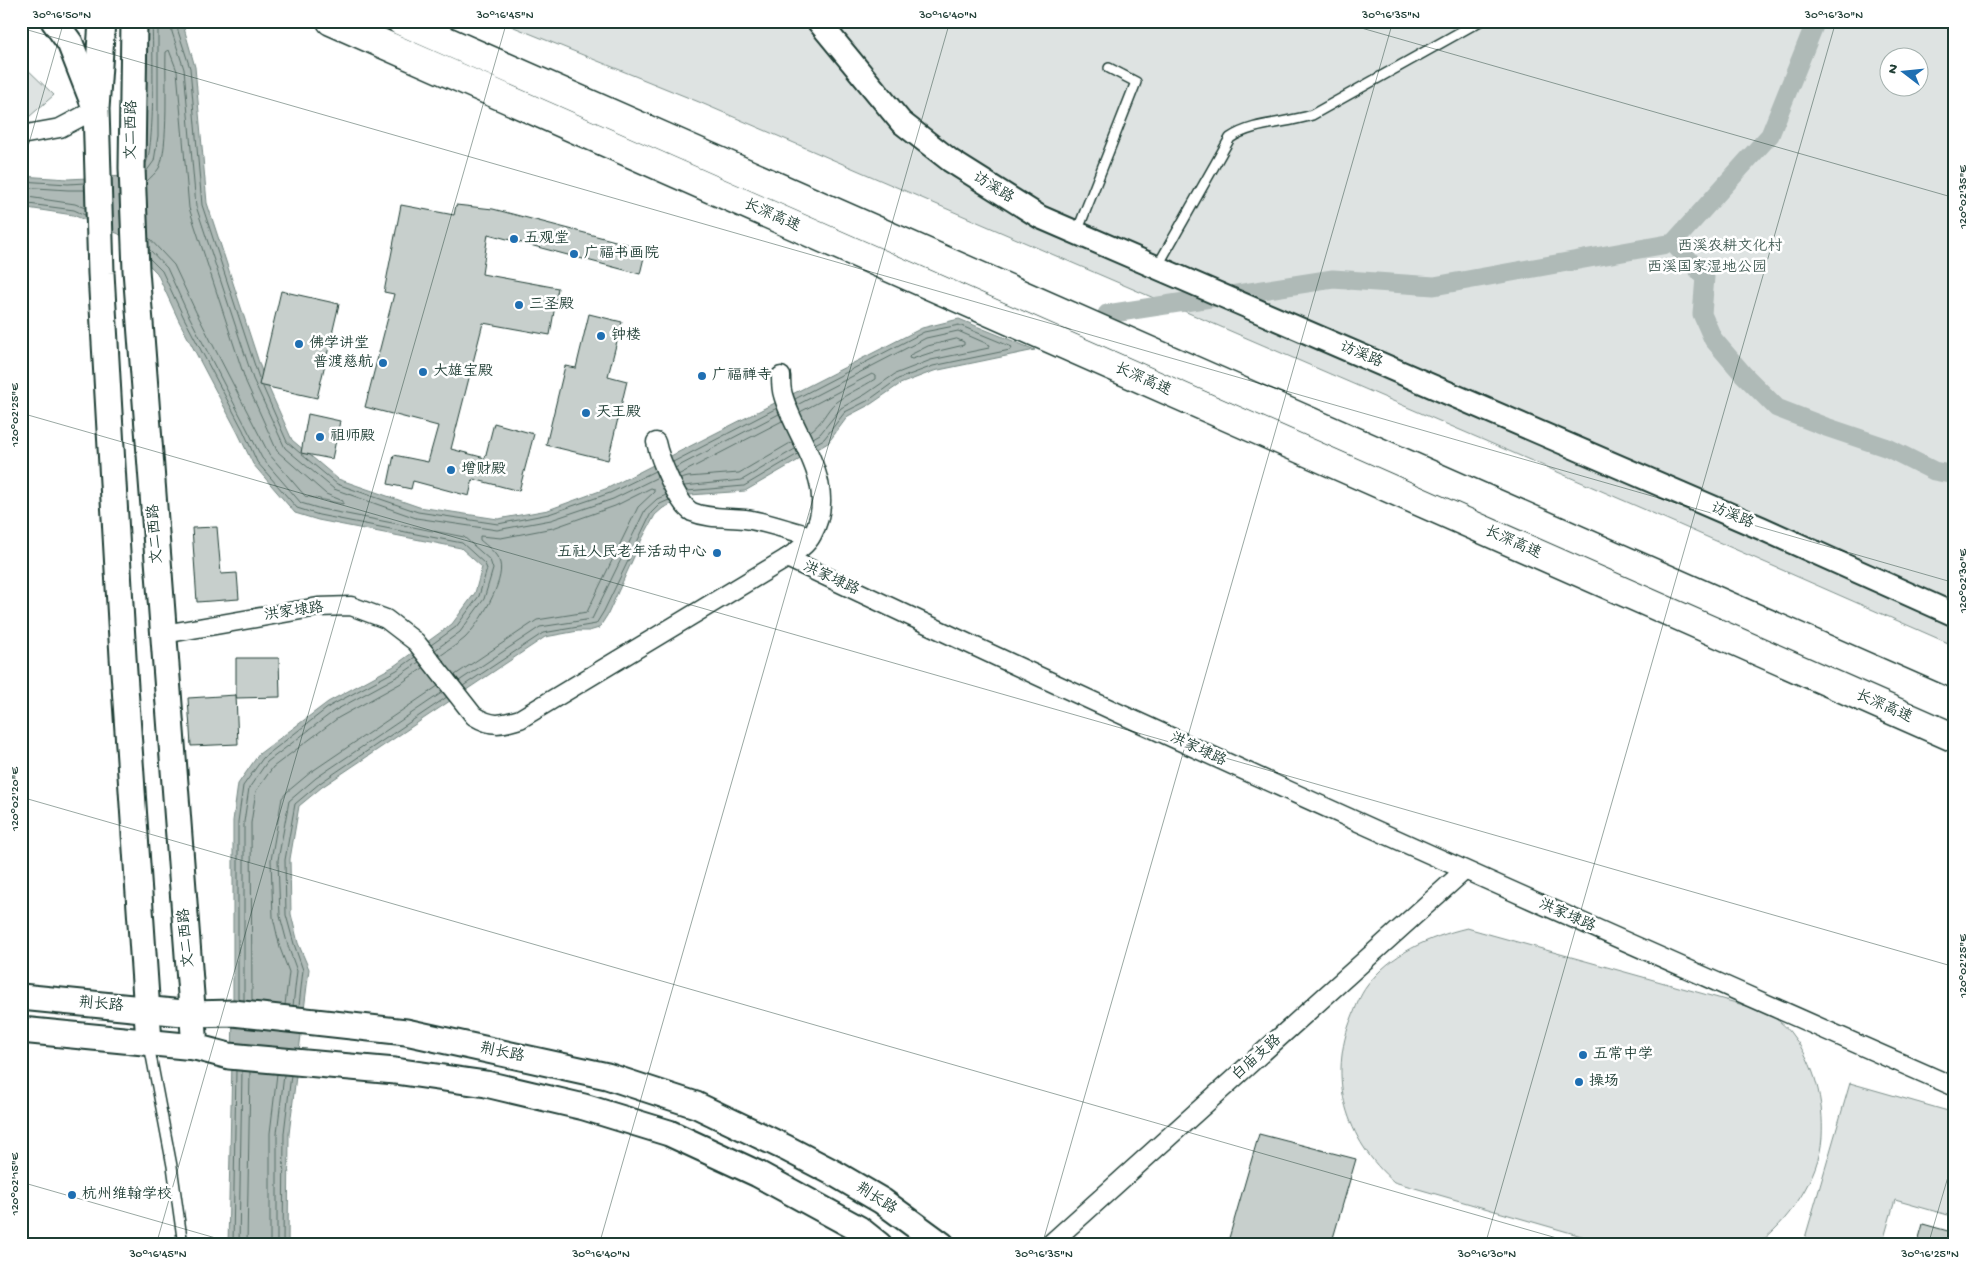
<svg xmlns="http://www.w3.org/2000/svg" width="1976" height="1266" font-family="'Gochi Hand','LXGW WenKai TC',sans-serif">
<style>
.green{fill:#dee3e2;stroke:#7e908b;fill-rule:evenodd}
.water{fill:#afbab7;stroke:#758883}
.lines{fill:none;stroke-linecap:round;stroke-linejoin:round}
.shore{stroke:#596f68;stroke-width:1}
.canal{stroke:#afbab7;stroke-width:19}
.building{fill:#c7cfcc;stroke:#1f3d34}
.service-casing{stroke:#1f3d34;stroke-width:12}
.minor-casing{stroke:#1f3d34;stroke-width:21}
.tertiary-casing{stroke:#1f3d34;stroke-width:26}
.secondary-casing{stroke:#1f3d34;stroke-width:29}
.motorway-casing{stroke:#1f3d34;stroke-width:31}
.service{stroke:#fff;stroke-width:9}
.minor{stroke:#fff;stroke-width:18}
.tertiary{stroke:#fff;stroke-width:22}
.secondary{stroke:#fff;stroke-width:25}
.motorway{stroke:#fff;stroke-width:28}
.ticks{fill:none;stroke:#1f3d34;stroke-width:1;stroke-opacity:0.45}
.poi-dot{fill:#1f6fb2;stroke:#fff;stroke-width:2}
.labels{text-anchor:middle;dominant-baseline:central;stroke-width:5;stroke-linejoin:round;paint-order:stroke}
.street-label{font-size:15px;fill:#1f3d34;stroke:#fff}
.poi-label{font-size:15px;fill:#1f3d34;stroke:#fff;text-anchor:start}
.park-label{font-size:15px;fill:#455e57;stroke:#fff}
.neatline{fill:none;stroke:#1f3d34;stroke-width:2}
.ticks-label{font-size:12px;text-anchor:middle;fill:#1f3d34}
</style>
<rect width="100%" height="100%" fill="#fff"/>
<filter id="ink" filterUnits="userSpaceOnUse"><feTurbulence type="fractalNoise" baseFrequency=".02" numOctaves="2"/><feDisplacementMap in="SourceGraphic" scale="10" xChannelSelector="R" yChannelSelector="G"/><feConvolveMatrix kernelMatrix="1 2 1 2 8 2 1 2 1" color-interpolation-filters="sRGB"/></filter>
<g filter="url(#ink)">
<g class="green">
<path d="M499 21H1955V646L1641 508 699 102ZM1888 58H1918V88H1888Z"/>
<path d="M21 63 54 95 21 124Z"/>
<path d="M1467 928 1765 1011C1775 1018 1786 1025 1793 1036 1815 1064 1824 1101 1822 1137 1820 1176 1788 1223 1756 1245H1613L1394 1182C1346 1140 1327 1078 1352 1017 1356 1007 1360 995 1367 986 1390 954 1429 937 1467 928Z"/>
<path d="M1850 1083 1955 1113V1217L1895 1200 1882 1245H1829L1805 1238Z"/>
</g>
<path class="water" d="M147 21H182L195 67 207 203 263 375 292 440 338 479 419 507 498 519 548 510 608 488 922 328 959 319 1035 350 934 371 900 384 871 404 848 416 828 443 745 491 690 495 663 508 655 515 642 539 608 614 599 628 589 631H578L545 637 322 787 299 806 290 859 291 914 298 943 309 969 289 1134 288 1245H228L233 1013V821L238 784 259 754 328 702 394 666 452 624 475 593 482 567 461 548 318 520 295 513 253 464 238 433 179 321 157 273 119 234 73 215 21 207V176L68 179 125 176 143 158 146 135Z"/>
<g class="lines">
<g class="shore">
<path d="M171 21 172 32 184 69 196 206 253 379 285 448 334 489 416 518 497 530 551 520 613 499 658 477"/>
<path d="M177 21 178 31 190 68 202 205 259 378"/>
<path d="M146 163C155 148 153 45 152 21"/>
<path d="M146 172 154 161 158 136V21"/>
<path d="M21 181 68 184 85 183"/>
<path d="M146 182C151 177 156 173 159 168 169 149 165 76 166 52L169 50 177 71 189 208 246 382 277 451 326 494 343 501V504L305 496 269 454 196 312 174 265 148 237"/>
<path d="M21 187 68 190H85"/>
<path d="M21 196 75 204 85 208"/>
<path d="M21 203 74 210 85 215"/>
<path d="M149 249 167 268 189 316 262 458 301 503 321 509 464 537 490 560 493 569 484 599 460 632 435 650"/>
<path d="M149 258 162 271 184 318 243 430 257 462 297 508 319 515 462 543 485 564 487 569 479 596 456 627 431 645"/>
<path d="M957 339 964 342V345L930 353 912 359 909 358 910 355 928 346Z"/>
<path d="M263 387 287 442 300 453"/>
<path d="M795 399 924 332 959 325 1012 347 1010 350 933 366 898 379 869 400 845 412 824 439 815 444"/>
<path d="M797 405 926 338 958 331 990 345 989 348 931 360 895 374 866 394 841 408 820 434 813 438"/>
<path d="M800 412 872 374 875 376V379C863 387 848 393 836 402 826 410 822 425 809 432"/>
<path d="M301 454 337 484 418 512 498 524 549 514 610 493 655 471"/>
<path d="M673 462 777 408"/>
<path d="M675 468 779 414"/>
<path d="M678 475 782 421"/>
<path d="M681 479 688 477 739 473 792 442"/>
<path d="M684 486 742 480 795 449"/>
<path d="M687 491 744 486 798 454"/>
<path d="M440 656C448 650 457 645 465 638 479 624 505 582 500 563 497 553 487 546 480 540V536L501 538 553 528 615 506 651 488 654 489V492L638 507 587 612 537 620 455 675"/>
<path d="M459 681 540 627 592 619 645 510 657 499 666 495"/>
<path d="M463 686 543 633 596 624 604 611 651 513 660 504 669 500"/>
<path d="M238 1000V822L243 786 263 758 330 706 397 670 415 657"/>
<path d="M244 1000V822L249 788 267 762 334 711 400 675 419 662"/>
<path d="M252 1001 251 823 256 791 273 767 338 718 403 682 423 668"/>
<path d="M285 1005 289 972 280 948 273 917 271 860 282 798 287 792 311 772 438 686"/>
<path d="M293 1006 297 971 288 946 280 916 278 860 289 801 316 778 443 692"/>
<path d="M299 1006 303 970 294 944 286 915 285 860 295 804 320 783 447 697"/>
<path d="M233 1245 236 1070"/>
<path d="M239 1245 242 1071"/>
<path d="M247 1245 250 1072"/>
<path d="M270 1245V1133L277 1074"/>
<path d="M277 1245V1133L284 1075"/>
<path d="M283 1245 284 1133 291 1075"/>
</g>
<g class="canal">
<path d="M1673 243 1705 277 1702 314 1713 339 1743 374 1777 408 1826 427 1888 448 1934 471 1955 475"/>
<path d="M1107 314 1333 279 1434 286 1673 243 1770 135 1816 21"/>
</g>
</g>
<g class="building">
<path d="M401 205 454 215 456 205 493 209 646 249 640 274 488 234 482 274 558 288 550 335 483 323 451 449 485 458 494 423 534 434 519 491 473 479 469 496 413 481 411 489 388 484 394 455 428 462 438 426 365 407 394 294 384 292Z"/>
<path d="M281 291 339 304 317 398 259 385Z"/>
<path d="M589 314 622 322 608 376 627 381 608 460 546 445 565 366 576 368Z"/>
<path d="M308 414 340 421 332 459 301 453Z"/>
<path d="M217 527 221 574 237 573 239 599 197 602 192 528Z"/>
<path d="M236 658H279L280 697 236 698Z"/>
<path d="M236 695 238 744 191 746 188 698Z"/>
<path d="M1259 1134 1356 1159 1331 1245H1227Z"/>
<path d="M1923 1224 1955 1233V1245H1917Z"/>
</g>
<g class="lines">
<g class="service-casing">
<g id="service">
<path d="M1077 232 1136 82 1109 68"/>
<path d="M1157 267 1230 138C1254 122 1285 124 1312 115L1480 21"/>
<path d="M149 1045 172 1166 183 1245"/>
</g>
</g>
<g class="minor-casing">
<g id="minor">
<path d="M21 135 60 128 96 109"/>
<path d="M656 442C659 457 678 505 692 512 709 519 727 517 745 519 767 522 790 531 811 536"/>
<path d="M787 558C1173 742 1564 915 1955 1087"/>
<path d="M164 634 318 607 351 606 386 619 416 642 474 716C492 727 501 725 520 719L787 558C796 552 807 545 812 535 840 485 796 440 783 395 781 389 781 382 781 376"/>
<path d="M1049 1245 1464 871"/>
</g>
</g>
<g class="tertiary-casing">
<path id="tertiary" d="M818 21 901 122 951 161 1040 217 1761 528 1955 615"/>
</g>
<g class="secondary-casing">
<g id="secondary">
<path d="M54 21 70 43 93 102"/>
<path d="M102 21 96 109 101 273 123 657 149 1042"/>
<path d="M134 21 132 168 136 270 195 1047"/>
<path d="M21 997 193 1014 233 1013 406 1032 607 1076 696 1105 786 1148 834 1173 882 1201 942 1245"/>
<path d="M21 1030 195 1047 229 1056 395 1071 486 1084 584 1107 669 1133 758 1174 859 1229 879 1245"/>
</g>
</g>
<g class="motorway-casing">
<g id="motorway">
<path d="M331 21 1955 738"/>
<path d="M401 21 1955 706"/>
</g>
</g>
<use href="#service" class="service"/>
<use href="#minor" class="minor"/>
<use href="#tertiary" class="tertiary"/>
<use href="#secondary" class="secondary"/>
<use href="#motorway" class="motorway"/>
</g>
</g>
<path class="ticks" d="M1337 21 1955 198M21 28 1955 583M21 171 64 21M21 413 1955 967M21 797 1581 1245M21 1182 240 1245M156 1245 507 21M599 1245 950 21M1042 1245 1393 21M1485 1245 1836 21M1928 1245 1955 1153"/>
<g class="poi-dot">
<circle cx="514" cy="239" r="5"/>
<circle cx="574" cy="254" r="5"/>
<circle cx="519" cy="305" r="5"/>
<circle cx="601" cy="336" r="5"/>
<circle cx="299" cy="344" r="5"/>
<circle cx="383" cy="363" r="5"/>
<circle cx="423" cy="372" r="5"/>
<circle cx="702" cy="376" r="5"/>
<circle cx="586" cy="413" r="5"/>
<circle cx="320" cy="437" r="5"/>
<circle cx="451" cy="470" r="5"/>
<circle cx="717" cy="553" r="5"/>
<circle cx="1583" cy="1055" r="5"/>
<circle cx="1579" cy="1082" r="5"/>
<circle cx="72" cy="1195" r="5"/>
</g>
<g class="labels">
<g class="street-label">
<text transform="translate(132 130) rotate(-89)">文二西路</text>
<text transform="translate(993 188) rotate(32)">访溪路</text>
<text transform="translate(772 216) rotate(24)">长深高速</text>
<text transform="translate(1361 355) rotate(23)">访溪路</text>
<text transform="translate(1143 380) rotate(24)">长深高速</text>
<text transform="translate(1732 516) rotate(23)">访溪路</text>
<text transform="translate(156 534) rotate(-94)">文二西路</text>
<text transform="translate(1513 543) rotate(24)">长深高速</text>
<text transform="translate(831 579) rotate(25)">洪家埭路</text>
<text transform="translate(294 612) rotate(-8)">洪家埭路</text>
<text transform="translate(1884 707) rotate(24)">长深高速</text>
<text transform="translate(1198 750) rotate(25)">洪家埭路</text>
<text transform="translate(1567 916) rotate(24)">洪家埭路</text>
<text transform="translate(187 938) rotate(-95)">文二西路</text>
<text transform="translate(101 1005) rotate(5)">荆长路</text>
<text transform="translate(502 1053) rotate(12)">荆长路</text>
<text transform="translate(1257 1058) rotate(-42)">白庙支路</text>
<text transform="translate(876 1199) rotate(33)">荆长路</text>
</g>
<g class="poi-label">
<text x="524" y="239">五观堂</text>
<text x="584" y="254">广福书画院</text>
<text x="529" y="305">三圣殿</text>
<text x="611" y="336">钟楼</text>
<text x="309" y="344">佛学讲堂</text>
<text x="373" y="363" text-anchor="end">普渡慈航</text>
<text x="433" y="372">大雄宝殿</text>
<text x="712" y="376">广福禅寺</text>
<text x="596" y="413">天王殿</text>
<text x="330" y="437">祖师殿</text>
<text x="461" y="470">增财殿</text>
<text x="707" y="553" text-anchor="end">五社人民老年活动中心</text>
<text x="1593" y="1055">五常中学</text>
<text x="1589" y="1082">操场</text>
<text x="82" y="1195">杭州维翰学校</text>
</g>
<g class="park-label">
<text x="1730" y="247">西溪农耕文化村</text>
<text x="1707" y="268">西溪国家湿地公园</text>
</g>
</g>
<rect width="1976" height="1266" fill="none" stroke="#fff" stroke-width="55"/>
<g transform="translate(1904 72) rotate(286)"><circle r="24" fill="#ffffff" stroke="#a5b1ae"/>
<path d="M0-4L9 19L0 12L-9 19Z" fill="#1f6fb2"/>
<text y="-8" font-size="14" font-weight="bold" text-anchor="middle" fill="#1f3d34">N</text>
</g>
<rect x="28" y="28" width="1920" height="1210" class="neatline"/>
<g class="ticks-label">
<text x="62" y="18">30°16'50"N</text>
<text x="505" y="18">30°16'45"N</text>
<text x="948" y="18">30°16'40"N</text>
<text x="1391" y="18">30°16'35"N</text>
<text x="1834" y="18">30°16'30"N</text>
<text transform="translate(1962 197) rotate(-90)" y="4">120°02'35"E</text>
<text transform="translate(14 415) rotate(-90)" y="4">120°02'25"E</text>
<text transform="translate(1962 581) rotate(-90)" y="4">120°02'30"E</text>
<text transform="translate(14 799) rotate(-90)" y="4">120°02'20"E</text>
<text transform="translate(1962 966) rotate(-90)" y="4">120°02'25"E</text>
<text transform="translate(14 1184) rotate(-90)" y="4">120°02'15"E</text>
<text x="158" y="1257">30°16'45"N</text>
<text x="601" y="1257">30°16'40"N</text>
<text x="1044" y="1257">30°16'35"N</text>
<text x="1487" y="1257">30°16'30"N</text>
<text x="1930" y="1257">30°16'25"N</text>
</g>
</svg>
